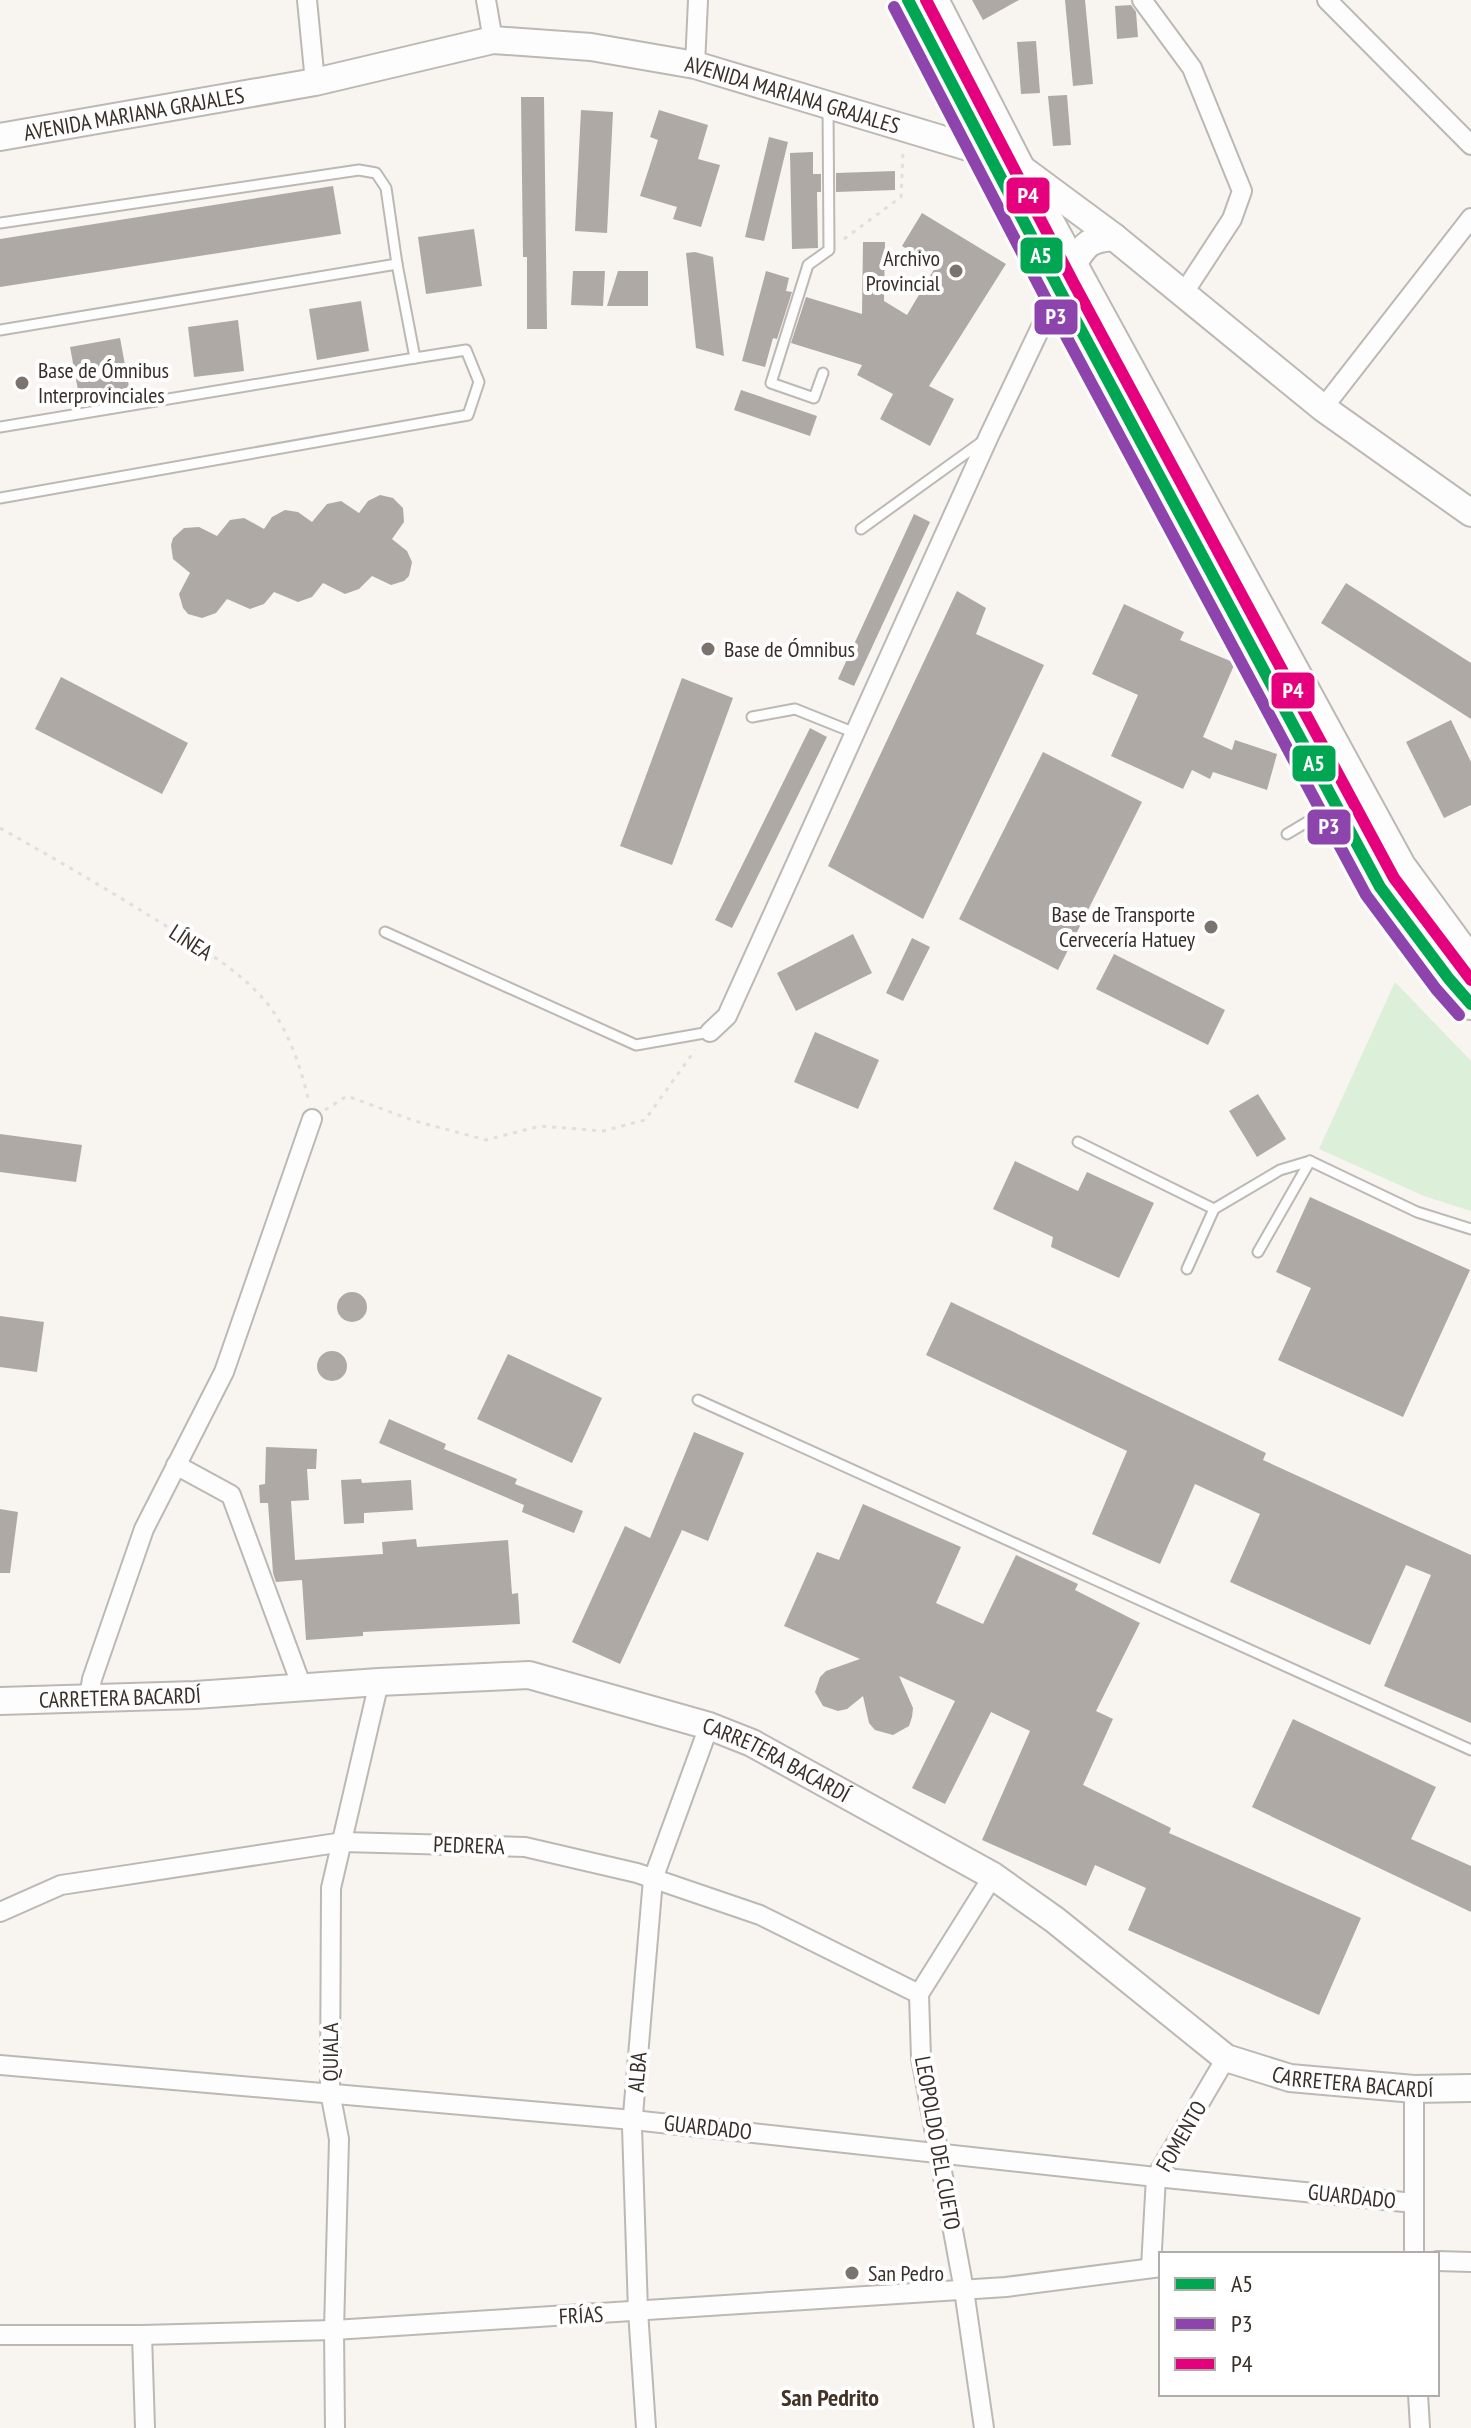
<svg xmlns="http://www.w3.org/2000/svg" width="1471" height="2428" font-family="'PT Sans Narrow',sans-serif">
<style>
.green{fill:#dcefd9}
.building{fill:#aea9a4}
.lines{fill:none;stroke-linecap:round;stroke-linejoin:round}
.lane-casing{stroke:#bdb8b3;stroke-width:13}
.street-casing{stroke:#bdb8b3;stroke-width:22}
.secondary-casing{stroke:#bdb8b3;stroke-width:30}
.primary-casing{stroke:#bdb8b3;stroke-width:34}
.path{stroke:#e0dfdd;stroke-width:3;stroke-dasharray:4 6;stroke-linecap:butt}
.lane{stroke:#fefdfd;stroke-width:9}
.street{stroke:#fefdfd;stroke-width:18}
.secondary{stroke:#fefdfd;stroke-width:26}
.primary{stroke:#fefdfd;stroke-width:30}
.bus-1-casing{stroke:#fff;stroke-width:18}
.bus-2-casing{stroke:#fff;stroke-width:18}
.bus-3-casing{stroke:#fff;stroke-width:18}
.bus-1{stroke:#00a651;stroke-width:12}
.bus-2{stroke:#8e44ad;stroke-width:12}
.bus-3{stroke:#e5007d;stroke-width:12}
.poi-dot{fill:#7b746e;stroke:#fff;stroke-width:3}
.labels{text-anchor:middle;dominant-baseline:central;stroke-width:8;stroke-linejoin:round;paint-order:stroke}
.street-label{font-size:22px;fill:#372f28;stroke:#fff}
.poi-label{font-size:22px;fill:#372f28;stroke:#fff;text-anchor:start}
.neighbourhood-label{font-size:24px;font-weight:bold;fill:#433325;stroke:#fff}
.line-badge{stroke:#fff;stroke-width:3}
.badge-label{font-size:22px;text-anchor:middle;font-weight:bold;fill:#fff}
</style>
<rect width="100%" height="100%" fill="#f8f4f0"/>
<path class="green" d="M1395 982 1471 1061V1211L1424 1196 1319 1149Z"/>
<g class="building">
<path d="M972 0H1019L983 20Z"/>
<path d="M1065 0H1085L1093 84 1073 86Z"/>
<path d="M1131 5 1136 12 1138 37 1117 39 1115 6Z"/>
<path d="M1036 41 1040 93 1021 94 1017 42Z"/>
<path d="M1067 95 1071 145 1053 146 1048 96Z"/>
<path d="M521 97H544L547 329H527V257H523Z"/>
<path d="M581 110 613 112 607 233 575 231Z"/>
<path d="M659 110 708 125 698 159 720 165 701 227 673 219 677 207 640 196 658 140 650 137Z"/>
<path d="M769 137 788 142 764 241 745 237Z"/>
<path d="M813 152V174H821V192H817L818 248 792 249 790 153Z"/>
<path d="M895 171V190L836 192V173Z"/>
<path d="M333 186 341 234 0 287V239Z"/>
<path d="M922 213 1006 264 929 386 954 399 930 446 880 419 893 394 857 375 862 365 791 343 806 297 862 314 863 242H885L884 301 907 315 936 266 902 246Z"/>
<path d="M474 229 482 286 426 294 418 237Z"/>
<path d="M695 252 713 257 724 356 696 348 686 253Z"/>
<path d="M573 271H605L603 306 571 305Z"/>
<path d="M618 271H648V306H607Z"/>
<path d="M766 271 789 278 786 291 792 292 777 339 773 338 765 367 742 361Z"/>
<path d="M361 301 369 351 317 360 309 309Z"/>
<path d="M238 320 244 371 194 377 188 327Z"/>
<path d="M120 338 130 392 80 401 70 347Z"/>
<path d="M741 390 817 416 810 436 734 410Z"/>
<path d="M380 495 393 498 403 508 404 522 392 539 407 551 412 562 409 576 404 581 391 585 372 576 359 589 345 594 323 583 312 597 298 602 274 592 264 604 250 609 227 599 216 613 202 618 188 614 183 608 179 594 190 573 173 559 171 545 173 538 184 528 199 527 217 536 230 520 244 518 264 529 272 517 285 510 298 512 312 522 327 504 341 501 359 513 368 501Z"/>
<path d="M914 514 930 522 854 686 838 679Z"/>
<path d="M1346 583 1471 663V719L1321 623Z"/>
<path d="M957 591 986 608 976 634 1044 665 923 919 828 866Z"/>
<path d="M1124 604 1184 632 1180 640 1235 663 1203 737 1232 750 1235 740 1277 754 1267 790 1213 772 1210 779 1192 770 1183 789 1111 756 1138 695 1092 674Z"/>
<path d="M61 677 188 743 162 794 35 729Z"/>
<path d="M682 678 733 698 672 865 620 846Z"/>
<path d="M1451 720 1471 762V805L1444 818 1406 742Z"/>
<path d="M810 728 827 737 732 928 715 920Z"/>
<path d="M1043 752 1142 802 1058 970 959 919Z"/>
<path d="M853 934 872 973 796 1011 777 973Z"/>
<path d="M912 938 930 947 903 1001 886 993Z"/>
<path d="M1114 954 1225 1010 1208 1045 1096 989Z"/>
<path d="M815 1032 879 1060 858 1109 794 1082Z"/>
<path d="M1258 1094 1286 1139 1257 1157 1229 1111Z"/>
<path d="M0 1134 82 1145 76 1182 0 1172Z"/>
<path d="M1015 1161 1078 1191 1087 1172 1154 1203 1119 1278 1051 1247 1053 1237 993 1209Z"/>
<path d="M1310 1197 1470 1270 1403 1417 1278 1360 1311 1288 1276 1272Z"/>
<circle cx="352" cy="1307" r="15"/>
<path d="M951 1302 1266 1453 1263 1460 1471 1555V1723L1384 1686 1431 1575 1406 1565 1370 1645 1230 1582 1260 1514 1195 1484 1160 1564 1092 1534 1127 1451 926 1355Z"/>
<path d="M0 1316 44 1322 37 1372 0 1367Z"/>
<circle cx="332" cy="1366" r="15"/>
<path d="M508 1354 602 1398 572 1463 477 1419Z"/>
<path d="M389 1419 446 1444 444 1449 517 1479 515 1484 583 1511 574 1533 522 1512 524 1505 379 1443Z"/>
<path d="M694 1432 744 1453 708 1541 682 1530 620 1664 572 1642 625 1526 650 1538Z"/>
<path d="M266 1447 317 1449 316 1469H307L309 1500 291 1501 295 1560 383 1554 382 1542 416 1539 417 1547 508 1540 512 1594 518 1593 520 1624 363 1632V1636L306 1640 302 1580 276 1582 273 1573 268 1503H260L259 1485 265 1484Z"/>
<path d="M361 1479 362 1483 411 1480 413 1510 364 1513V1523L344 1524 341 1480Z"/>
<path d="M863 1504 961 1547 936 1603 983 1624 1016 1555 1078 1584 1075 1590 1140 1623 1096 1711 1113 1719 1083 1785 1171 1828 1169 1833 1361 1918 1319 2015 1128 1930 1146 1888 1095 1865 1086 1886 982 1840 1030 1731 991 1712 945 1804 912 1788 955 1701 899 1676 913 1708 912 1717 909 1726 893 1735 875 1730 869 1723 863 1696 847 1709 838 1711 823 1706 815 1692 820 1677 826 1671 860 1659 784 1626 817 1552 839 1560Z"/>
<path d="M0 1509 18 1512 10 1573H0Z"/>
<path d="M1293 1719 1436 1787 1411 1839 1471 1866V1912L1252 1807Z"/>
</g>
<g class="lines">
<g class="lane-casing">
<g id="lane">
<path d="M0 223 359 170 376 173 386 188 397 264 0 330"/>
<path d="M823 373 814 398 771 383 808 265 829 250 828 106"/>
<path d="M0 427 415 358 397 264"/>
<path d="M0 498 468 415 479 382 466 350 415 358"/>
<path d="M861 529 983 441"/>
<path d="M752 717 795 709 855 733"/>
<path d="M1287 834 1332 807"/>
<path d="M385 932 636 1045 710 1032"/>
<path d="M1078 1142 1214 1209"/>
<path d="M1258 1252 1310 1161 1417 1212 1471 1229"/>
<path d="M1187 1269 1214 1209 1280 1170 1310 1161"/>
<path d="M698 1400 1471 1750"/>
</g>
</g>
<g class="street-casing">
<g id="street">
<path d="M307 0 315 82"/>
<path d="M486 0 493 40"/>
<path d="M1142 0 1192 68 1242 191 1232 219 1183 294"/>
<path d="M1327 0 1471 145"/>
<path d="M695 65 698 0"/>
<path d="M1323 408 1471 218"/>
<path d="M710 1032 727 1016 989 436 1059 289"/>
<path d="M176 1465 231 1495 302 1687"/>
<path d="M89 1697 92 1679 144 1529 224 1372 312 1119"/>
<path d="M0 1912 61 1885 343 1842 525 1847 637 1873 760 1915 919 1994"/>
<path d="M0 2065 633 2120 1156 2177 1414 2203"/>
<path d="M1414 2089V2254"/>
<path d="M1437 2261 1471 2262"/>
<path d="M1151 2267 1156 2177 1226 2058"/>
<path d="M0 2335H142L334 2330 1006 2287 1161 2267"/>
<path d="M142 2335 145 2428"/>
<path d="M1418 2394 1420 2428"/>
<path d="M335 2428 334 2330 339 2139 330 2092 331 1888 379 1682"/>
<path d="M646 2428 638 2311 632 2127 653 1879 709 1726"/>
<path d="M984 2428 964 2290 921 2058 919 1994 993 1876"/>
</g>
</g>
<g class="secondary-casing">
<g id="secondary">
<path id="s1" d="M0 137 315 82 493 40 591 47 695 65 988 153 1018 166 1114 237 1323 408 1471 513"/>
<path d="M1072 265C1086 244 1088 239 1114 237"/>
<path id="s2" d="M0 1701 195 1695 379 1682 529 1675 709 1726 752 1743 993 1876 1055 1920 1226 2058 1290 2078 1414 2089 1471 2088"/>
</g>
</g>
<g class="primary-casing">
<g id="primary">
<path d="M908 0 1059 289 1380 887 1449 979 1471 1004"/>
<path d="M933 0 1018 166 1400 866 1471 963"/>
</g>
</g>
<g class="path">
<path d="M844 239 901 197 903 152"/>
<path d="M0 828C59 861 117 895 174 931 207 952 241 972 266 1002 288 1028 302 1070 309 1103"/>
<path d="M325 1110 347 1096 415 1121 486 1140 540 1126 603 1131 645 1120 695 1050"/>
</g>
<use href="#lane" class="lane"/>
<use href="#street" class="street"/>
<use href="#secondary" class="secondary"/>
<use href="#primary" class="primary"/>
<g class="bus-1-casing">
<path id="bus-1" d="M908 0 1059 289 1380 887 1449 979 1471 1004"/>
</g>
<g class="bus-2-casing">
<path id="bus-2" d="M894 7 1045 297 1366 895 1436 989 1459 1015"/>
</g>
<g class="bus-3-casing">
<path id="bus-3" d="M926 0 1073 282 1394 878 1471 980"/>
</g>
<use href="#bus-1" class="bus-1"/>
<use href="#bus-2" class="bus-2"/>
<use href="#bus-3" class="bus-3"/>
</g>
<g class="poi-dot">
<circle cx="956" cy="271" r="8"/>
<circle cx="22" cy="383" r="8"/>
<circle cx="708" cy="649" r="8"/>
<circle cx="1211" cy="927" r="8"/>
<circle cx="852" cy="2273" r="8"/>
</g>
<g class="labels">
<g class="street-label">
<text stroke="none"><textPath href="#s1" startOffset="808">AVENIDA MARIANA GRAJALES</textPath></text>
<text stroke="none"><textPath href="#s1" startOffset="136">AVENIDA MARIANA GRAJALES</textPath></text>
<text transform="translate(191 942) rotate(33)">LÍNEA</text>
<text stroke="none"><textPath href="#s2" startOffset="120">CARRETERA BACARDÍ</textPath></text>
<text stroke="none"><textPath href="#s2" startOffset="792">CARRETERA BACARDÍ</textPath></text>
<text transform="translate(469 1845) rotate(2)">PEDRERA</text>
<text transform="translate(330 2052) rotate(-90)">QUIALA</text>
<text transform="translate(637 2072) rotate(-85)">ALBA</text>
<text stroke="none"><textPath href="#s2" startOffset="1464">CARRETERA BACARDÍ</textPath></text>
<text transform="translate(708 2127) rotate(6)">GUARDADO</text>
<text transform="translate(1181 2136) rotate(-60)">FOMENTO</text>
<text transform="translate(938 2143) rotate(80)">LEOPOLDO DEL CUETO</text>
<text transform="translate(1352 2196) rotate(6)">GUARDADO</text>
<text transform="translate(581 2315) rotate(-3)">FRÍAS</text>
</g>
<g class="poi-label">
<text x="940" y="258" text-anchor="end">Archivo<tspan x="940" dy="25">Provincial</tspan></text>
<text x="38" y="370">Base de Ómnibus<tspan x="38" dy="25">Interprovinciales</tspan></text>
<text x="724" y="649">Base de Ómnibus</text>
<text x="1195" y="914" text-anchor="end">Base de Transporte<tspan x="1195" dy="25">Cervecería Hatuey</tspan></text>
<text x="868" y="2273">San Pedro</text>
</g>
<g class="neighbourhood-label">
<text x="830" y="2397">San Pedrito</text>
</g>
</g>
<g class="line-badge">
<rect x="1005" y="176" width="46" height="39" rx="8" fill="#e5007d"/>
<rect x="1019" y="236" width="45" height="39" rx="8" fill="#00a651"/>
<rect x="1033" y="298" width="46" height="38" rx="8" fill="#8e44ad"/>
<rect x="1270" y="671" width="46" height="39" rx="8" fill="#e5007d"/>
<rect x="1291" y="744" width="46" height="39" rx="8" fill="#00a651"/>
<rect x="1306" y="808" width="46" height="38" rx="8" fill="#8e44ad"/>
</g>
<g class="badge-label">
<text x="1028" y="203">P4</text>
<text x="1041" y="263">A5</text>
<text x="1056" y="324">P3</text>
<text x="1293" y="698">P4</text>
<text x="1314" y="771">A5</text>
<text x="1329" y="834">P3</text>
</g>
<rect x="1159" y="2252" width="280" height="144" fill="#ffffff" stroke="#afaca9" stroke-width="2"/>
<rect x="1175" y="2278" width="40" height="12" fill="#00a651" stroke="#afaca9" stroke-width="2"/>
<text x="1231" y="2292" font-size="24" fill="#372f28">A5</text>
<rect x="1175" y="2318" width="40" height="12" fill="#8e44ad" stroke="#afaca9" stroke-width="2"/>
<text x="1231" y="2332" font-size="24" fill="#372f28">P3</text>
<rect x="1175" y="2358" width="40" height="12" fill="#e5007d" stroke="#afaca9" stroke-width="2"/>
<text x="1231" y="2372" font-size="24" fill="#372f28">P4</text>
</svg>
